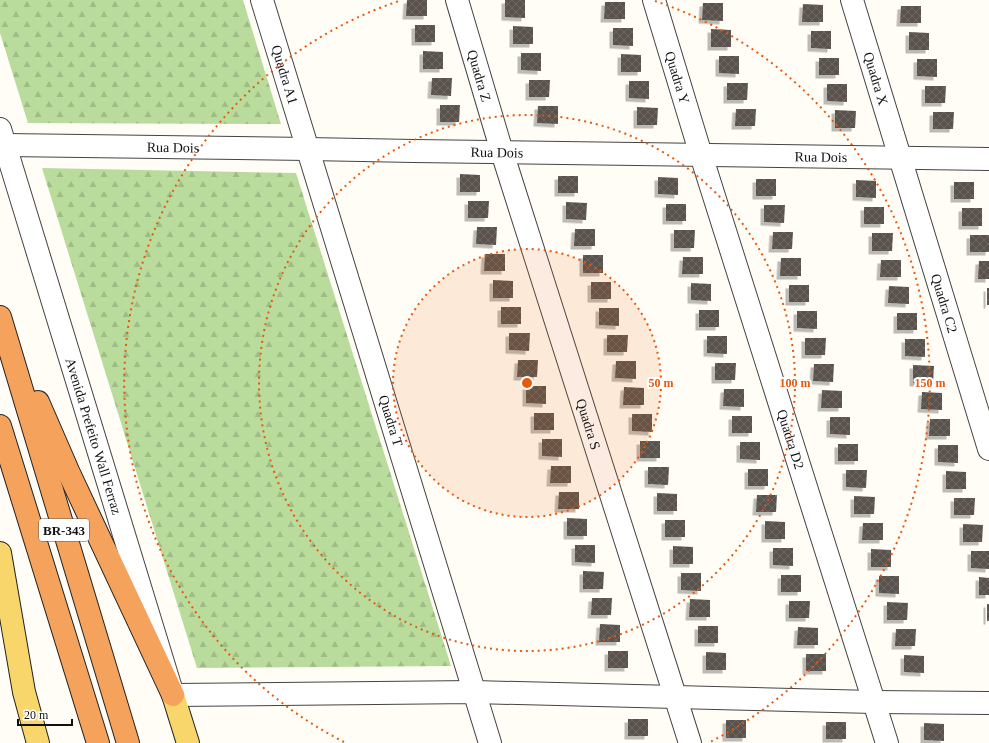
<svg xmlns="http://www.w3.org/2000/svg" width="989" height="743" font-family="'Times New Roman',serif">
<style>
.forest{fill:url(#forest-firs)}
.building{fill:url(#building-cross-hatch);filter:url(#shadow)}
.lines{fill:none;stroke-linecap:round;stroke-linejoin:round}
.minor-casing{stroke:#444;stroke-width:24}
.major-casing{stroke:#222;stroke-width:24}
.highway-casing{stroke:#222;stroke-width:24}
.minor{stroke:#fff;stroke-width:22}
.major{stroke:#f9d66b;stroke-width:22}
.highway{stroke:#f5a25d;stroke-width:22}
.ring{fill:none;stroke:#e8590c;stroke-width:2;stroke-dasharray:2 4}
.labels{text-anchor:middle;dominant-baseline:central;stroke-width:4;stroke-linejoin:round;paint-order:stroke}
.shield{fill:#fff;stroke:#585858;stroke-width:1}
.shield-label{font-size:13px;font-weight:bold;fill:#111}
.street-label{font-size:14px;fill:#111;stroke:#fff}
.centre{fill:#e8590c;stroke:#fff;stroke-width:2}
.ring-label{font-size:12px;text-anchor:middle;font-weight:bold;fill:#e8590c;stroke:#fff;stroke-width:4;stroke-linejoin:round;paint-order:stroke}
</style>
<defs>
<pattern id="forest-firs" width="22" height="20" patternUnits="userSpaceOnUse"><rect width="22" height="20" fill="#b9dc9c"/><path d="M5 1l3.5 6h-7zM16 11l3.5 6h-7z" fill="#9ebc85"/></pattern>
<pattern id="building-cross-hatch" width="8" height="8" patternUnits="userSpaceOnUse"><rect width="8" height="8" fill="#5a524d"/><path d="M0 0l8 8M0 8l8-8" fill="none" stroke="#6d6662"/></pattern>
<filter id="shadow"><feDropShadow dx="-3.5" dy="3.5" stdDeviation="0" flood-color="#0004"/></filter>
</defs>
<rect width="100%" height="100%" fill="#fffdf5"/>
<g class="forest">
<path d="M0 0H243L281 124 28 123 0 33Z"/>
<path d="M42 168 296 173 451 666 197 668Z"/>
</g>
<g class="building">
<path d="M407 0H427V16H406Z"/>
<path d="M505 0H525V18L505 17Z"/>
<path d="M605 2H625V19H604Z"/>
<path d="M703 3H723V21L702 20Z"/>
<path d="M803 4 823 5V22H802Z"/>
<path d="M901 6H921V23H900Z"/>
<rect x="415" y="25" width="20" height="17"/>
<path d="M513 26 533 27V44H513Z"/>
<path d="M613 28H633V46L613 45Z"/>
<path d="M711 29 731 30V47H711Z"/>
<path d="M811 31H831V49L811 48Z"/>
<path d="M909 32 929 33V50H909Z"/>
<path d="M423 51 443 52V69H423Z"/>
<path d="M521 53H541V71L521 70Z"/>
<path d="M621 54 641 55V72H621Z"/>
<path d="M719 56H739V74L719 73Z"/>
<rect x="819" y="58" width="20" height="17"/>
<path d="M917 59H937V77L917 76Z"/>
<path d="M432 78H452L451 96 431 95Z"/>
<path d="M529 80H550L549 97H529Z"/>
<path d="M629 81H649V99L629 98Z"/>
<path d="M727 83H748L747 100H727Z"/>
<path d="M827 84H847V102L827 101Z"/>
<path d="M925 86H946L945 103H925Z"/>
<path d="M440 105H460L459 122H440Z"/>
<path d="M538 106H558V124L537 123Z"/>
<path d="M637 107 658 108 657 125H637Z"/>
<path d="M736 109H756L755 126H735Z"/>
<path d="M835 110 856 111 855 128H835Z"/>
<path d="M933 112H954L953 129H933Z"/>
<path d="M460 174 480 175V192H460Z"/>
<rect x="558" y="176" width="20" height="17"/>
<path d="M658 177 678 178V195L658 194Z"/>
<rect x="756" y="179" width="20" height="17"/>
<path d="M856 180 876 181V198L856 197Z"/>
<rect x="954" y="182" width="20" height="17"/>
<path d="M468 201H489L488 218H468Z"/>
<path d="M566 202 587 203 586 220 566 219Z"/>
<rect x="666" y="204" width="20" height="17"/>
<path d="M764 205H785L784 223 764 222Z"/>
<rect x="864" y="207" width="20" height="17"/>
<rect x="962" y="208" width="20" height="18"/>
<path d="M477 227H497L496 245 476 244Z"/>
<path d="M575 229H595V246H574Z"/>
<path d="M674 230H695L694 248H674Z"/>
<path d="M773 232H793L792 249H772Z"/>
<path d="M872 233H893L892 251H872Z"/>
<rect x="970" y="235" width="19" height="17"/>
<path d="M485 254H505V271H484Z"/>
<rect x="583" y="255" width="20" height="18"/>
<path d="M683 257H703V274H682Z"/>
<path d="M781 258H801V276H780Z"/>
<path d="M881 260H901V277H880Z"/>
<path d="M979 261H989V279H978Z"/>
<path d="M493 280 513 281V298H493Z"/>
<rect x="591" y="282" width="20" height="17"/>
<path d="M691 283 711 284V301L691 300Z"/>
<rect x="789" y="285" width="20" height="17"/>
<path d="M889 286 909 287V304L888 303Z"/>
<rect x="987" y="288" width="2" height="17"/>
<rect x="501" y="307" width="20" height="17"/>
<path d="M599 308H619V326L599 325Z"/>
<rect x="699" y="310" width="20" height="17"/>
<path d="M797 311H817V329L797 328Z"/>
<rect x="897" y="313" width="20" height="17"/>
<path d="M509 333H530L529 351 509 350Z"/>
<path d="M607 335H628L627 352H607Z"/>
<path d="M707 336H727V354L707 353Z"/>
<path d="M805 338H826L825 355H805Z"/>
<path d="M905 339H925V357L905 356Z"/>
<path d="M518 360H538L537 377H517Z"/>
<path d="M616 361H636V379L615 378Z"/>
<path d="M715 363H736L735 380H715Z"/>
<path d="M814 364H834L833 382 813 381Z"/>
<path d="M913 365 934 366 933 383H913Z"/>
<path d="M526 386H546V404L526 403Z"/>
<path d="M624 387 644 388V405H623Z"/>
<path d="M724 389H744V407L723 406Z"/>
<path d="M822 390 842 391V408H821Z"/>
<path d="M922 392 942 393V410L921 409Z"/>
<rect x="534" y="413" width="20" height="17"/>
<path d="M632 414H652V432L632 431Z"/>
<rect x="732" y="416" width="20" height="17"/>
<path d="M830 417H850V435L830 434Z"/>
<path d="M930 419H950V436H929Z"/>
<path d="M542 439H562V457L542 456Z"/>
<rect x="640" y="441" width="20" height="17"/>
<path d="M740 442H760V460L740 459Z"/>
<rect x="838" y="444" width="20" height="17"/>
<path d="M938 445H958V463L938 462Z"/>
<path d="M551 466H571V483H550Z"/>
<path d="M648 467H669L668 485 648 484Z"/>
<rect x="748" y="469" width="20" height="17"/>
<path d="M846 470H867L866 488 846 487Z"/>
<path d="M946 471 966 472V489H946Z"/>
<path d="M559 492H579V509H558Z"/>
<path d="M657 493 677 494V511H657Z"/>
<path d="M757 495H777L776 512H756Z"/>
<path d="M854 496 875 497 874 514H854Z"/>
<path d="M954 498H975L974 515H954Z"/>
<path d="M567 518 587 519V536H567Z"/>
<rect x="665" y="520" width="20" height="17"/>
<path d="M765 521 785 522V539H765Z"/>
<path d="M863 523H883V540H862Z"/>
<path d="M963 524 983 525 982 542H963Z"/>
<path d="M575 545H595V563L575 562Z"/>
<path d="M673 546 693 547V564H673Z"/>
<path d="M773 548H793V566L773 565Z"/>
<path d="M871 549 891 550V567H871Z"/>
<path d="M971 551H989V569L971 568Z"/>
<path d="M583 571 604 572 603 589H583Z"/>
<path d="M681 573H701V591L681 590Z"/>
<rect x="781" y="575" width="20" height="17"/>
<path d="M879 576H899V594L879 593Z"/>
<path d="M979 577 989 578V595H979Z"/>
<path d="M592 598H612L611 615H591Z"/>
<path d="M690 599 710 600V617H689Z"/>
<path d="M789 601H810L809 618H789Z"/>
<path d="M887 602 908 603 907 620H887Z"/>
<rect x="987" y="604" width="2" height="17"/>
<path d="M600 624 620 625V642H599Z"/>
<rect x="698" y="626" width="20" height="17"/>
<path d="M798 627 818 628V645H797Z"/>
<path d="M896 629H916L915 646H895Z"/>
<rect x="608" y="651" width="20" height="17"/>
<path d="M706 652 726 653V670H706Z"/>
<rect x="806" y="654" width="20" height="17"/>
<path d="M904 655 924 656V673L904 672Z"/>
<rect x="628" y="719" width="20" height="17"/>
<rect x="726" y="720" width="20" height="18"/>
<rect x="826" y="722" width="20" height="17"/>
<path d="M924 723 944 724V741L924 740Z"/>
</g>
<g class="lines">
<g class="minor-casing">
<g id="minor">
<path id="s1" d="M262 0 490 743"/>
<path id="s2" d="M457 0 502 152 690 743"/>
<path id="s3" d="M654 0 701 155 887 743"/>
<path id="s4" d="M852 0 989 449"/>
<path id="s5" d="M0 129 173 695 474 692 874 702 989 703"/>
<path id="s6" d="M5 145 308 149 414 151 989 159"/>
</g>
</g>
<g class="major-casing">
<g id="major">
<path d="M0 553 24 692 38 743"/>
<path d="M173 695 188 743"/>
</g>
</g>
<g class="highway-casing">
<g id="highway">
<path d="M0 317 128 743"/>
<path d="M38 402 68 471 173 695"/>
<path d="M0 426 98 743"/>
</g>
</g>
<use href="#minor" class="minor"/>
<use href="#major" class="major"/>
<use href="#highway" class="highway"/>
</g>
<circle cx="527" cy="383" r="134" fill="#e8590c" fill-opacity=".12"/>
<g class="ring">
<circle cx="527" cy="383" r="134"/>
<circle cx="527" cy="383" r="268"/>
<path d="M344 742A403 403 0 0 1 399 1M655 1A403 403 0 0 1 710 742"/>
</g>
<g class="labels">
<rect class="shield" x="39" y="519" width="50" height="22" rx="3"/>
<g class="shield-label">
<text x="64" y="530">BR-343</text>
</g>
<g class="street-label">
<text stroke="none"><textPath href="#s1" startOffset="78">Quadra A1</textPath></text>
<text stroke="none"><textPath href="#s2" startOffset="79">Quadra Z</textPath></text>
<text stroke="none"><textPath href="#s3" startOffset="81">Quadra Y</textPath></text>
<text stroke="none"><textPath href="#s4" startOffset="82">Quadra X</textPath></text>
<text stroke="none"><textPath href="#s6" startOffset="168">Rua Dois</textPath></text>
<text stroke="none"><textPath href="#s6" startOffset="492">Rua Dois</textPath></text>
<text stroke="none"><textPath href="#s6" startOffset="816">Rua Dois</textPath></text>
<text stroke="none"><textPath href="#s4" startOffset="317">Quadra C2</textPath></text>
<text stroke="none"><textPath href="#s1" startOffset="440">Quadra T</textPath></text>
<text stroke="none"><textPath href="#s2" startOffset="444">Quadra S</textPath></text>
<text stroke="none"><textPath href="#s5" startOffset="321">Avenida Prefeito Wall Ferraz</textPath></text>
<text stroke="none"><textPath href="#s3" startOffset="460">Quadra D2</textPath></text>
</g>
</g>
<circle cx="527" cy="383" r="6" class="centre"/>
<g class="ring-label">
<text x="661" y="387">50 m</text>
<text x="795" y="387">100 m</text>
<text x="930" y="387">150 m</text>
</g>
<path d="M18 719v6h54v-6" fill="none" stroke="#111111" stroke-width="2"/>
<text x="24" y="719" font-size="12" fill="#111111" stroke="#ffffff" stroke-width="3" paint-order="stroke">20 m</text>
</svg>
